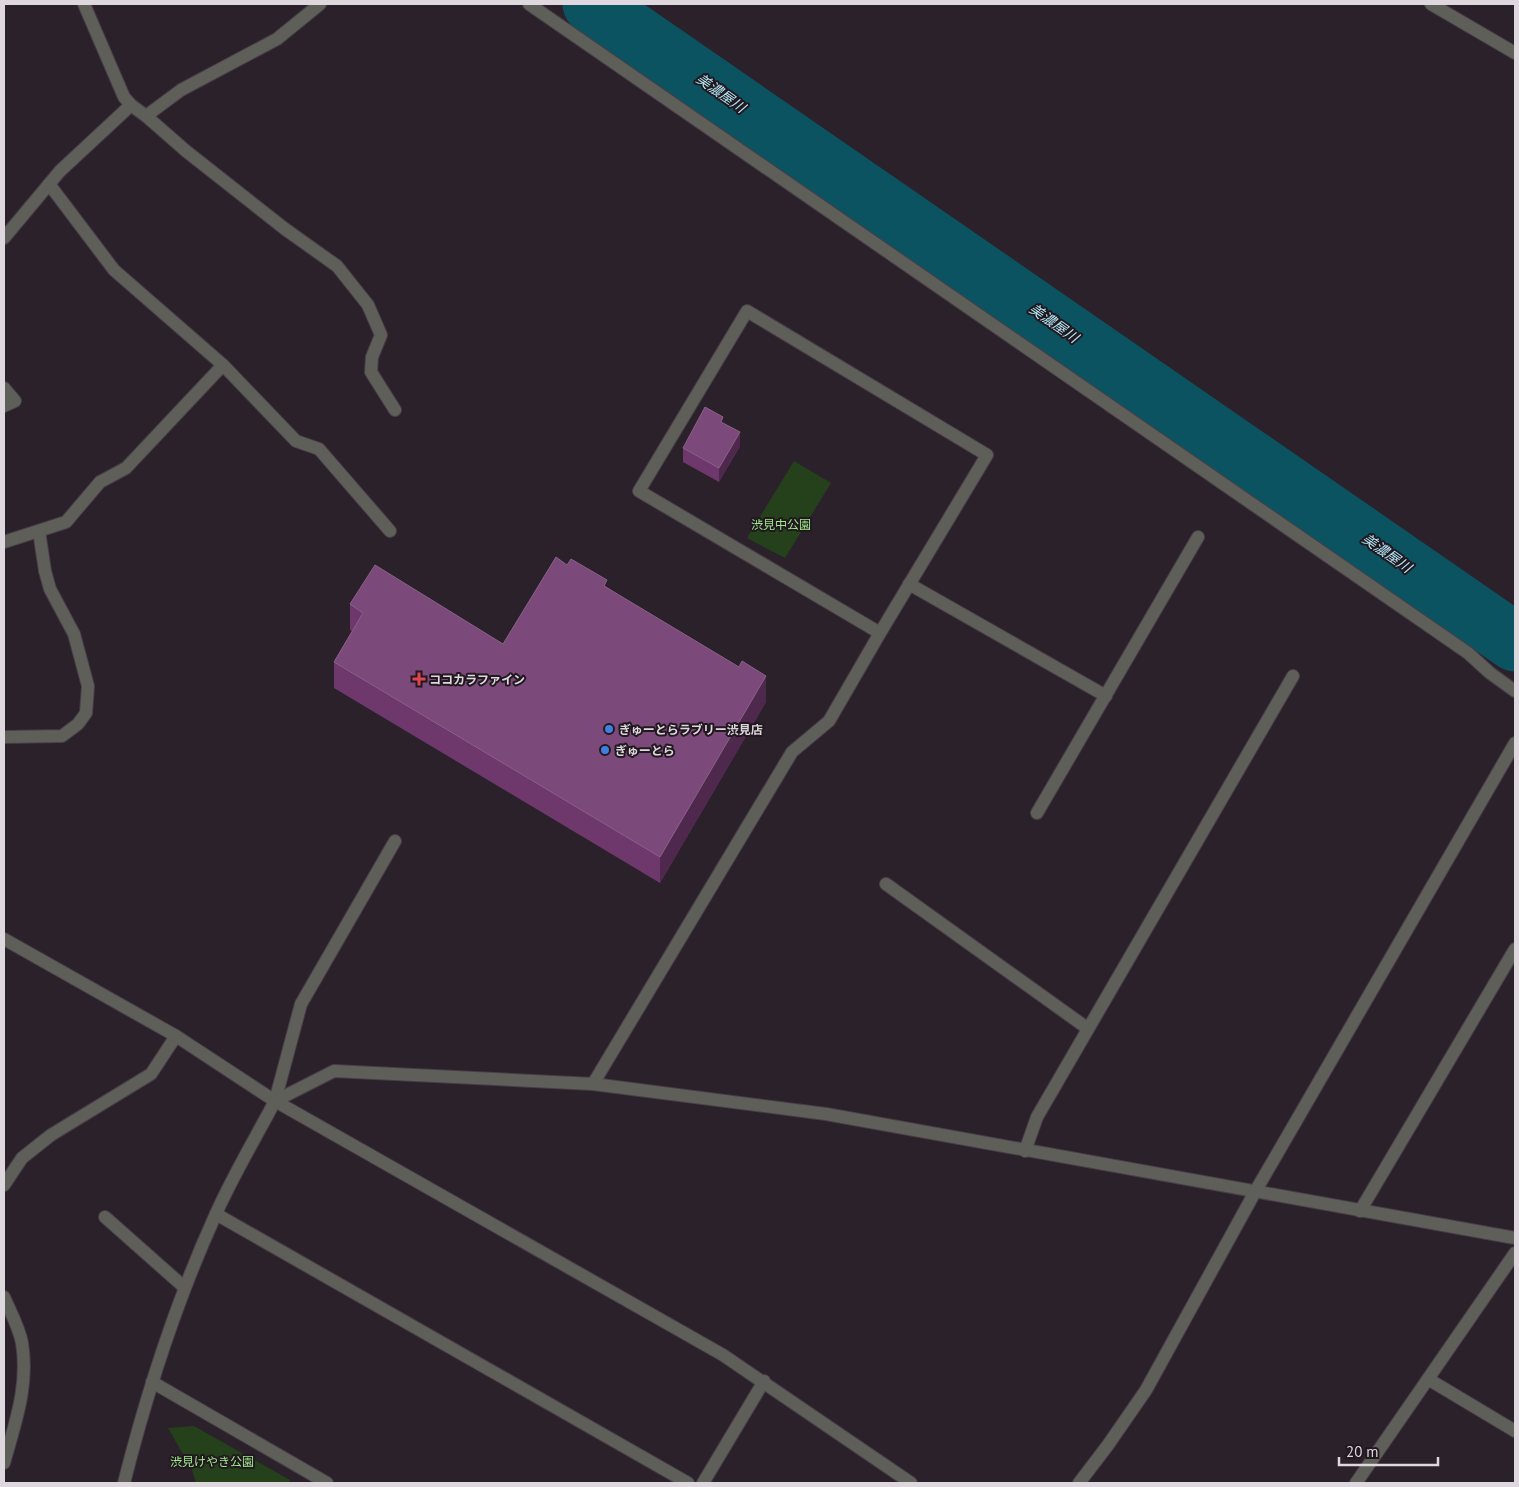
<svg xmlns="http://www.w3.org/2000/svg" width="1519" height="1487" font-family="'PT Sans','Noto Sans JP',sans-serif">
<style>
.green{fill:#25411c}
.lines{fill:none;stroke-linecap:round;stroke-linejoin:round}
.river{stroke:#0c5361;stroke-width:59}
.service-casing{stroke:#483e47;stroke-width:14}
.minor-casing{stroke:#483e47;stroke-width:14}
.tertiary-casing{stroke:#483e47;stroke-width:14}
.service{stroke:#5f5f59;stroke-width:12}
.minor{stroke:#5f5f59;stroke-width:12}
.tertiary{stroke:#5f5f59;stroke-width:12}
.wall{fill:#6f386d}
.shaded-wall{fill:#4f284d}
.building{fill:#7b497a;stroke:#8b6089}
.health-dot{fill:#e0444e;stroke:#211820;stroke-width:2}
.shop-dot{fill:#3f7fe0;stroke:#211820;stroke-width:2}
.labels{text-anchor:middle;dominant-baseline:central;stroke-width:4;stroke-linejoin:round;paint-order:stroke}
.park-label{font-size:12px;fill:#a0e88a;stroke:#211820}
.poi-label{font-size:12px;font-weight:bold;fill:#ded8de;stroke:#211820;text-anchor:start}
.water-label{font-size:14px;font-style:italic;fill:#b2e7f5;stroke:#211820}
</style>
<rect width="100%" height="100%" fill="#2b212a"/>
<g class="green">
<path d="M794 461 831 483 785 558 747 538Z"/>
<path d="M194 1426 290 1480 288 1483H196L192 1470 168 1428Z"/>
</g>
<g class="lines">
<path class="river" d="M592 4 1515 642"/>
<g class="service-casing">
<g id="service">
<path d="M49 184 114 270 223 365 296 441 319 449 390 531"/>
<path d="M4 388 15 401 4 406"/>
<path d="M4 542 66 522 100 482 126 468 223 365"/>
<path d="M4 737 62 736 78 724 86 713 88 686 74 634 50 589 45 571 39 531"/>
</g>
</g>
<g class="minor-casing">
<g id="minor">
<path d="M84 4 124 97 131 105 146 116 181 90 277 39 320 4"/>
<path d="M529 4 1468 653 1490 673 1515 691"/>
<path d="M1431 4 1515 53"/>
<path d="M146 116 186 151 285 229 337 266 368 305 381 335 372 357 371 372 395 410"/>
<path d="M4 238 60 171 131 105"/>
<path d="M909 584 1106 696"/>
<path d="M1037 813 1198 537"/>
<path d="M886 884 1087 1028"/>
<path d="M593 1084 792 752 829 721 880 633 987 455 747 311 639 491 880 633"/>
<path d="M275 1101 334 1071 593 1084 826 1114 1515 1238"/>
<path d="M275 1101 301 1004 395 841"/>
<path d="M1025 1151 1037 1117 1293 676"/>
<path d="M4 1185 22 1158 51 1135 151 1074 176 1036"/>
<path d="M1360 1211 1515 949"/>
<path d="M216 1214 688 1483"/>
<path d="M105 1217 184 1287"/>
<path d="M4 1297C10 1311 19 1327 22 1343 29 1386 15 1423 4 1463"/>
<path d="M1428 1379 1515 1431"/>
<path d="M152 1382 327 1483"/>
<path d="M703 1483 764 1381"/>
<path d="M1356 1483 1515 1253"/>
</g>
</g>
<g class="tertiary-casing">
<g id="tertiary">
<path d="M4 939 176 1036 275 1101 723 1355 911 1483"/>
<path d="M124 1483C147 1392 176 1302 215 1216 232 1177 255 1139 275 1101"/>
<path d="M1079 1483 1108 1445 1146 1390 1255 1192 1515 743"/>
</g>
</g>
<use href="#service" class="service"/>
<use href="#minor" class="minor"/>
<use href="#tertiary" class="tertiary"/>
</g>
<g class="wall">
<path d="M723 423 740 446 719 482 683 462V448Z"/>
<path d="M567 565 607 587 766 702 660 883 334 688V662L352 631 350 630V604L503 644Z"/>
</g>
<g class="shaded-wall">
<path d="M740 432V446L719 482V468Z"/>
<path d="M766 676V702L660 883V857Z"/>
</g>
<g class="building">
<path d="M705 407 723 417 721 422 740 432 719 468 683 448Z"/>
<path d="M556 557 567 565 571 559 607 580 604 586 739 667 742 661 766 676 660 857 334 662 363 613 350 604 375 565 503 644Z"/>
</g>
<path class="health-dot" d="M416.5 671.5h5v5h5v5h-5v5h-5v-5h-5v-5h5z"/>
<g class="shop-dot">
<circle cx="609" cy="729" r="5"/>
<circle cx="605" cy="750" r="5"/>
</g>
<g class="labels">
<g class="park-label">
<text x="781" y="524">渋見中公園</text>
<text x="212" y="1461">渋見けやき公園</text>
</g>
<g class="poi-label">
<text x="429" y="679">ココカラファイン</text>
<text x="619" y="729">ぎゅーとらラブリー渋見店</text>
<text x="615" y="750">ぎゅーとら</text>
</g>
<g class="water-label">
<text transform="translate(721 93) rotate(35)">美濃屋川</text>
<text transform="translate(1054 323) rotate(35)">美濃屋川</text>
<text transform="translate(1387 553) rotate(35)">美濃屋川</text>
</g>
</g>
<rect width="1519" height="1487" fill="none" stroke="#ded8de" stroke-width="10"/>
<path d="M1339 1457v8h99v-8" fill="none" stroke="#ded8de" stroke-width="2.5"/>
<text x="1346" y="1457" font-size="15" fill="#ded8de" stroke="#211820" stroke-width="4" paint-order="stroke">20 m</text>
</svg>
